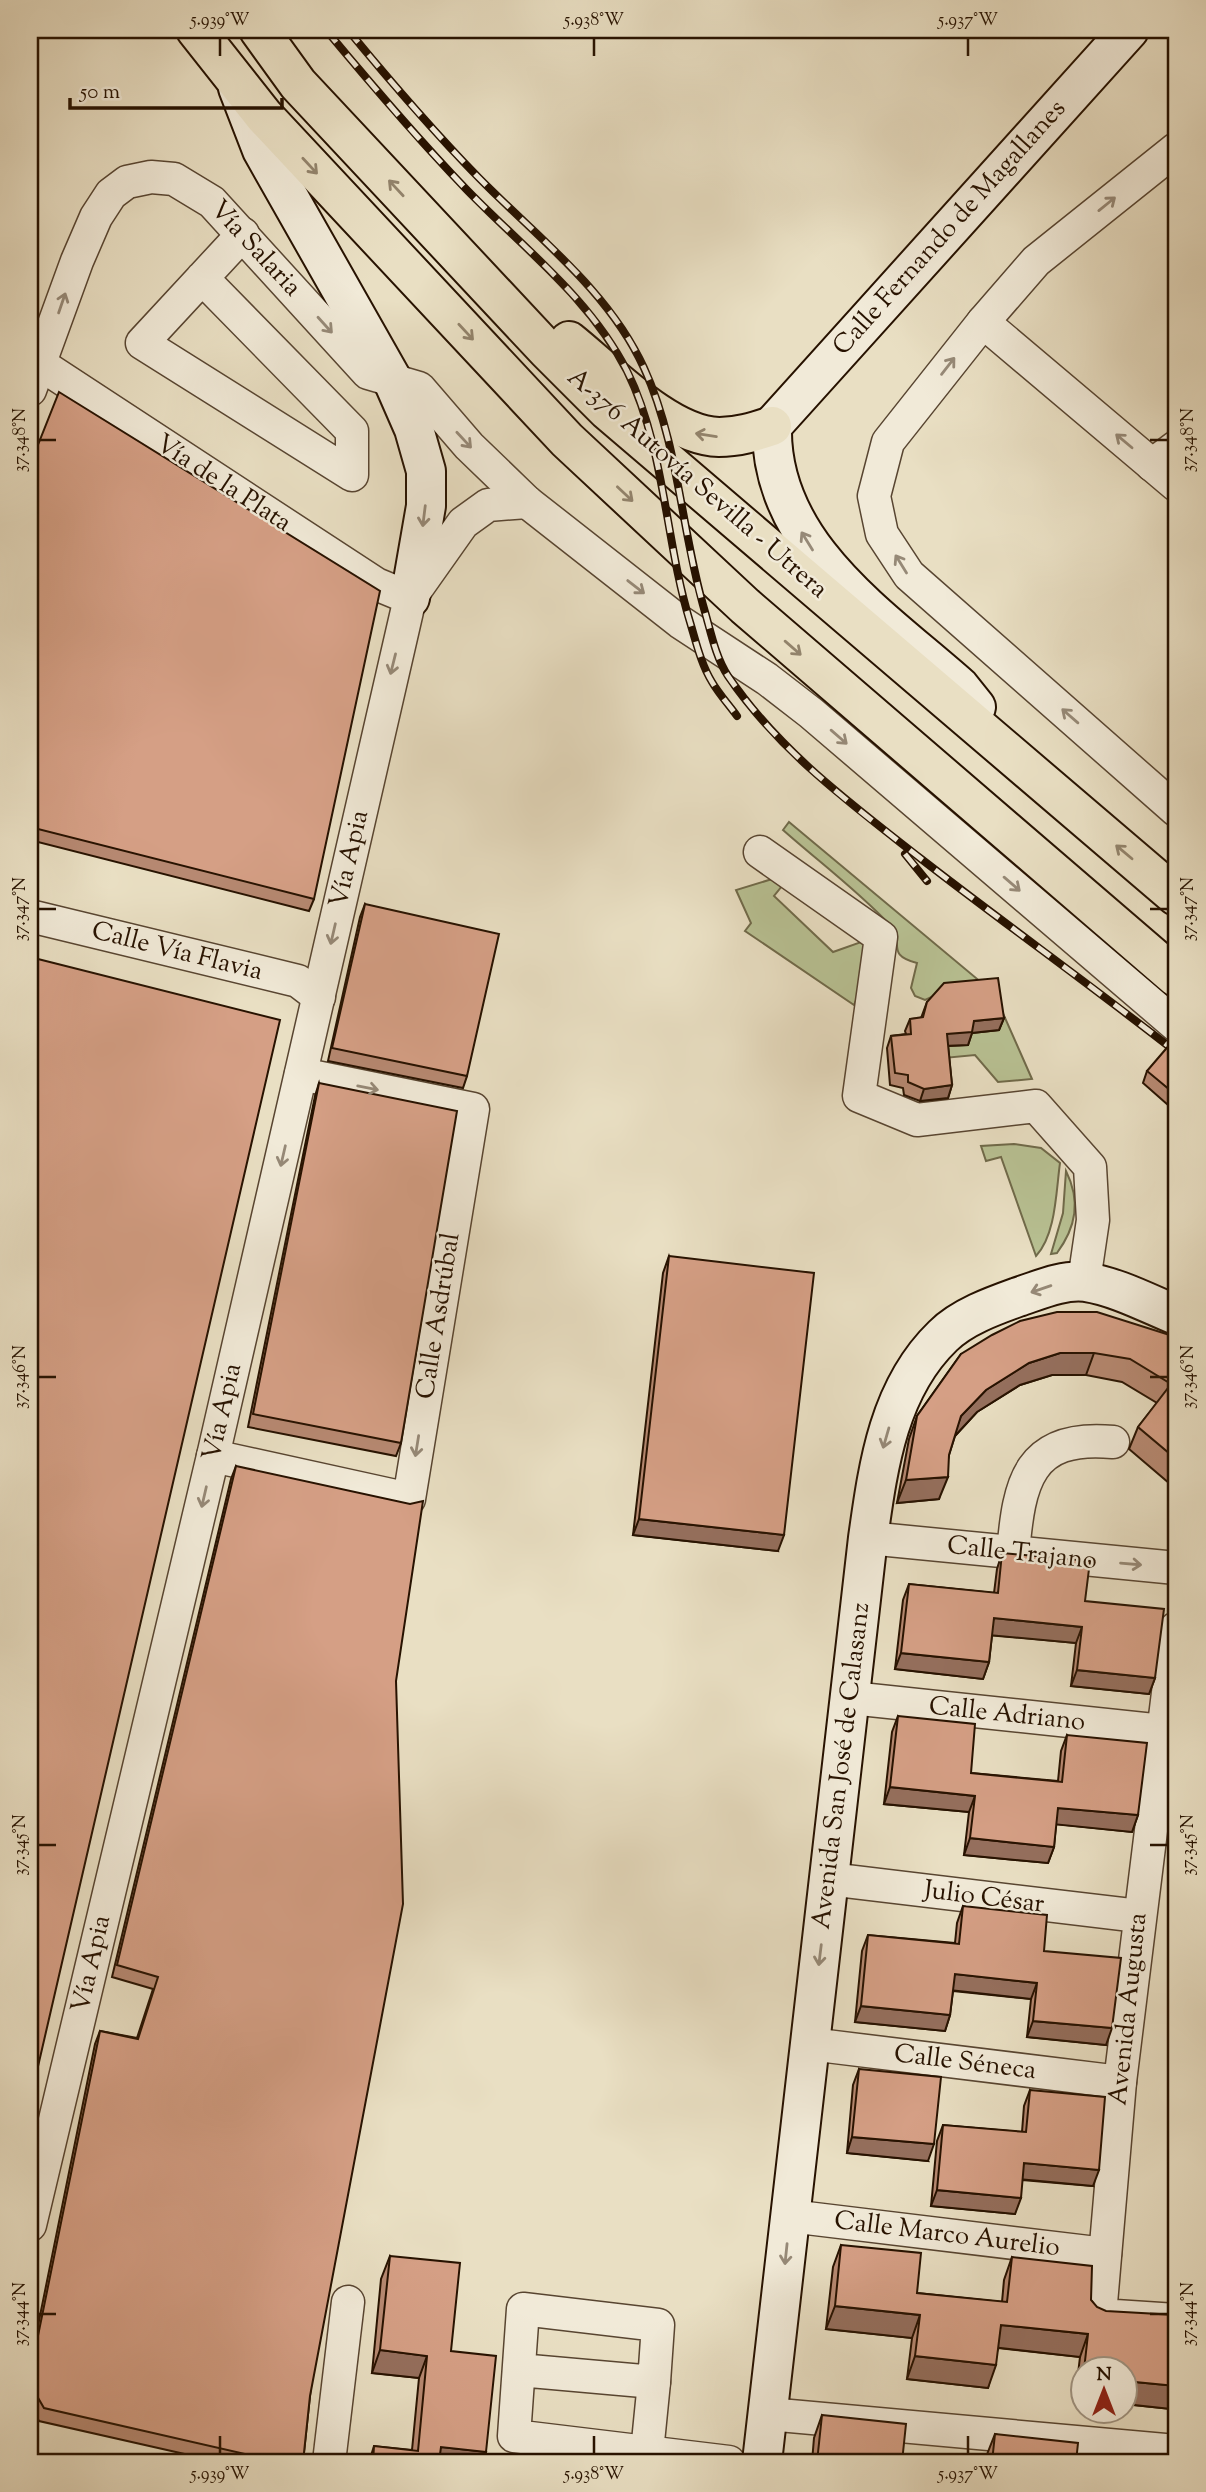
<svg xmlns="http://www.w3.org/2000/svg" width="1206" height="2492" font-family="'Sorts Mill Goudy',serif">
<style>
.green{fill:#b8c193;stroke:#706a4a;stroke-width:2}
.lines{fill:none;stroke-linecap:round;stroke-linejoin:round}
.street-casing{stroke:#584531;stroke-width:35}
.secondary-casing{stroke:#271200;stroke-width:42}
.primary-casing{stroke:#271200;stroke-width:42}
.street{stroke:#f1ead8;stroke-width:32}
.secondary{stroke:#f1ead8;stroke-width:38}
.primary{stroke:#e9dfc3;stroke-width:38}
.rail-casing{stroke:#271200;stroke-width:8}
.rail{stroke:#f1ead8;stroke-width:5;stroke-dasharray:16;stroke-linecap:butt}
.wall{fill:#b78972;stroke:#271200;stroke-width:2}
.shaded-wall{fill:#956f5d;stroke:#271200;stroke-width:2}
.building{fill:#d59f85;stroke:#271200;stroke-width:2}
.oneway{stroke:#92836b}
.oneway2{stroke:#968977}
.ticks{fill:none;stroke:#271200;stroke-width:2.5}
.labels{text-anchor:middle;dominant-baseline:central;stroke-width:5;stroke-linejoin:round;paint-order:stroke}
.street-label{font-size:26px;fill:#271200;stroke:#f1ead8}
.neatline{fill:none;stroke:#271200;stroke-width:2.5}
.ticks-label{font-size:18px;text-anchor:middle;fill:#271200}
</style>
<rect width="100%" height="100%" fill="#e9dfc3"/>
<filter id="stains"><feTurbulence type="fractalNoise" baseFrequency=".00286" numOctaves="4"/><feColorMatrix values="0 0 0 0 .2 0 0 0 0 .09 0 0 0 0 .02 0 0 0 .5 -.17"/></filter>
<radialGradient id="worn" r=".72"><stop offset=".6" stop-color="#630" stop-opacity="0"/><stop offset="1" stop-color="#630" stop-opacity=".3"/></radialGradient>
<g class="green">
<path d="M789 822 994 993 1032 1079 998 1082 975 1055 944 1058 936 995 925 1000 915 996 911 988 917 963C883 954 907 942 889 924 857 890 818 861 783 830Z"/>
<path d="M782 876 786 881 774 896 833 952 861 942C882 957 862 986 854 1005L745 931 751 923 736 890Z"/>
<path d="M1014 1144 1041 1148 1060 1163C1056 1191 1056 1235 1036 1256L1001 1157 986 1161 981 1146Z"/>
<path d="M1066 1171C1081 1201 1076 1227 1057 1253L1051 1254 1063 1213Z"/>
</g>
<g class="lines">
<g class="street-casing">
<g id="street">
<path d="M1176 149 1036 261 983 322 888 442 874 496 882 534 909 575 1176 810"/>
<path d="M202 278 352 431V475L142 343 243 234"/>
<path d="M983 322 1176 485"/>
<path d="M40 364 376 584 410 598"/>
<path d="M30 390 77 261 96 217 111 194 127 182 151 177 174 179 212 202 368 373 419 388 469 446 527 502 680 622 767 679 811 713 1176 1025"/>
<path d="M1152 465 1176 447"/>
<path d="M760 852 881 937 859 1096 917 1120 1036 1106 1090 1167 1093 1220 1084 1281"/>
<path d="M30 916 298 981 319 997"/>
<path d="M213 1456 409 1499 473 1109 301 1074"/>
<path d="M868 1538 1176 1568"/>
<path d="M1013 1553C1019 1482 1028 1434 1113 1442"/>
<path d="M1176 1628 1120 2082 1100 2315 1176 2320"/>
<path d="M851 1698 1163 1731"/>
<path d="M829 1879 1139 1916"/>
<path d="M810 2044 1120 2082"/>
<path d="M790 2216 1105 2254"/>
<path d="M30 2225 213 1456 410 598 463 523 488 505 527 502"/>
<path d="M519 2370 654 2382 658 2325 523 2309 514 2436 729 2462"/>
<path d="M768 2414 1176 2451"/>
<path d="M647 2452 654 2382"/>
<path d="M329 2462 348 2302"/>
</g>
</g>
<g class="secondary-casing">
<g id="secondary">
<path d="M238 88 262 150 393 381 414 429 426 471V506L410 598"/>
<path d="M976 707 960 687C880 616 769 545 772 426L1129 30"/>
<path d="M762 2462 868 1538C878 1467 888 1389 943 1336 962 1317 993 1306 1018 1297 1039 1290 1064 1279 1086 1282 1117 1287 1147 1303 1176 1315"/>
</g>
</g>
<g class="primary-casing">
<g id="primary">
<path d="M196 30 264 116 567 440 745 606 1176 977"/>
<path d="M259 30 298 84 547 350 607 410 1176 896"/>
<path d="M569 341C608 372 668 436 719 437 738 437 754 432 772 426"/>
</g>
</g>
<use href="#street" class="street"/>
<use href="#secondary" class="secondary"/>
<use href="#primary" class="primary"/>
<g class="rail-casing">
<g id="rail">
<path d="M326 30C371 84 417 138 466 189 522 247 590 298 627 371 665 448 665 540 690 622 696 642 701 664 712 682 719 694 729 705 737 716"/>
<path d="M348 30C390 81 433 131 479 178 537 237 609 291 644 368 679 445 681 531 705 612 711 633 716 658 728 676 779 751 850 803 920 858 1005 924 1092 986 1176 1052"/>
<path d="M905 854 927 881"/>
</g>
</g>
<use href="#rail" class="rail"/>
</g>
<g class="wall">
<path d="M30 465 314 899 309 911 30 840Z"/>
<path d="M365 904 467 1076 463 1088 328 1061 360 917Z"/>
<path d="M927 1002 1004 1018 999 1030 972 1033 968 1045 948 1046 952 1085 948 1098 920 1101 904 1095 903 1088 890 1085 887 1048 891 1036 906 1034 905 1031 910 1019 921 1018Z"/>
<path d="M1176 1047V1112L1143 1083 1147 1071Z"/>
<path d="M319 1083 401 1443 396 1456 248 1427 315 1096Z"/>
<path d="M669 1256 778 1551 633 1535 663 1273Z"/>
<path d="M1176 1337V1489L1129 1449 1138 1427 1157 1403 1122 1382 1086 1375H1052L1020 1385 977 1412 955 1436 949 1455 939 1499 897 1503 909 1439 917 1416 961 1354Z"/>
<path d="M236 1466 396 1681 310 2396 303 2462H220L39 2421 30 2405V2365L95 2044 100 2031 137 2038 153 1989 112 1977 231 1479Z"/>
<path d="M1002 1553 1085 1601 1155 1678 1149 1694 1071 1686 1076 1643 992 1635 989 1662 983 1679 895 1669 903 1600 909 1584 994 1593 997 1569Z"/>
<path d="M898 1716 971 1773 1058 1781 1061 1751 1067 1735 1138 1815 1132 1832 1056 1824 1054 1847 1048 1863 964 1855 969 1812 884 1804 892 1732Z"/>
<path d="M963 1906 1044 1951 1106 2045 1027 2037 1031 1999 953 1991 950 2015 945 2031 855 2022 862 1951 868 1935 955 1943 957 1923Z"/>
<path d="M859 2069 928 2161 847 2153 853 2085Z"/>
<path d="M1030 2090 1093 2186 1022 2180 1015 2214 931 2206 937 2141 943 2125 1022 2132 1024 2106Z"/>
<path d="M841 2245 917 2293 1002 2302 1004 2280 1012 2257 1091 2300 1171 2409 1125 2404V2370H1083V2400L1075 2399 1080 2357 998 2348 988 2388 907 2379 912 2338 826 2329 833 2267Z"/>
<path d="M390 2256 451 2351 482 2462H369L374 2446 412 2450 419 2378 372 2373 381 2279Z"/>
<path d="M822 2415 902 2462H812L814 2438Z"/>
<path d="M995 2434 1076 2462H986V2457Z"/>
</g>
<g class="shaded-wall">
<path d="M1004 1018 999 1030 972 1033 968 1045 943 1046 947 1034 974 1021Z"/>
<path d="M952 1085 948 1098 920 1101 924 1089Z"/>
<path d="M1060 1353H1094L1086 1375H1052L1020 1385 977 1412 953 1438 961 1416 986 1390 1029 1363Z"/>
<path d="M948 1477 939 1499 897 1503 906 1480Z"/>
<path d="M639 1519 784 1535 778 1551 633 1535Z"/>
<path d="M994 1618 1082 1627 1076 1643 988 1635Z"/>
<path d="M901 1653 989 1662 983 1679 895 1669Z"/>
<path d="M1077 1670 1155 1678 1149 1694 1071 1686Z"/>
<path d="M890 1787 975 1796 969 1812 884 1804Z"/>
<path d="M1058 1808 1138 1815 1132 1832 1052 1824Z"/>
<path d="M970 1838 1054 1847 1048 1863 964 1855Z"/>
<path d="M955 1974 1037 1983 1031 1999 949 1990Z"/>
<path d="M861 2006 950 2015 945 2031 855 2022Z"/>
<path d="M1033 2021 1112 2028 1106 2045 1027 2037Z"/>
<path d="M852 2137 934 2144 928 2161 847 2153Z"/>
<path d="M1024 2163 1099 2170 1093 2186 1018 2179Z"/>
<path d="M937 2190 1021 2198 1015 2214 931 2206Z"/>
<path d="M835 2306 920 2315 912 2338 826 2329Z"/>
<path d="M1001 2325 1088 2334 1080 2357 992 2347Z"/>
<path d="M380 2350 427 2356 419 2378 372 2373Z"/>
<path d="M915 2356 996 2365 988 2388 907 2379Z"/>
<path d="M1083 2377V2400L1075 2399Z"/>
<path d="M1125 2381 1176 2386V2394L1171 2409 1125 2404Z"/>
<path d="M441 2447 486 2452 482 2462H435Z"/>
</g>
<g class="building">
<path d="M59 392 380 591 314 899 30 827V465Z"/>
<path d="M365 904 499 934 467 1076 332 1048Z"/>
<path d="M30 957 280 1020 30 2101Z"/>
<path d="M998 978 1004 1018 974 1021 972 1032 947 1034 952 1085 924 1089 908 1082V1075L895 1073 891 1036 911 1034 910 1019 923 1017 927 1002 944 983Z"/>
<path d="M1171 1043 1176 1047V1095L1147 1071Z"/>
<path d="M319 1083 457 1111 401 1443 253 1414Z"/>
<path d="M669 1256 814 1273 784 1535 639 1519Z"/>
<path d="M1057 1312H1097L1176 1337V1459L1138 1427 1171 1384 1130 1359 1094 1353H1060L1029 1363 986 1390 961 1416 949 1455 948 1477 906 1480 917 1416 961 1354 992 1335 1020 1321Z"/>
<path d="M236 1466 410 1504 423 1501 396 1681 403 1904 310 2396 303 2462H280L44 2408 30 2384V2375L100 2031 138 2039 158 1977 117 1965Z"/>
<path d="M1002 1553 1090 1561 1085 1601 1164 1609 1155 1678 1077 1670 1082 1627 994 1618 989 1662 901 1653 909 1584 998 1593Z"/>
<path d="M898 1716 975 1724 971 1773 1062 1782 1067 1735 1147 1743 1138 1815 1058 1808 1054 1847 970 1838 975 1796 890 1787Z"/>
<path d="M963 1906 1047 1915 1044 1951 1121 1958 1112 2028 1033 2021 1037 1983 955 1974 950 2015 861 2006 868 1935 959 1944Z"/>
<path d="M859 2069 941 2077 934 2144 852 2137Z"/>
<path d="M1030 2090 1105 2097 1099 2170 1024 2163 1021 2198 937 2190 943 2125 1026 2132Z"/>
<path d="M841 2245 921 2253 917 2293 1007 2302 1012 2257 1092 2266 1091 2300 1097 2307 1106 2311 1176 2315V2386L1125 2381V2370H1084L1088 2334 1001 2325 996 2365 915 2356 920 2315 835 2306Z"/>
<path d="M390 2256 460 2263 451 2351 496 2356 486 2452 441 2447 439 2462H373L374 2446 418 2451 427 2356 380 2350Z"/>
<path d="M822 2415 906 2424 902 2462H817Z"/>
<path d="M995 2434 1078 2443 1076 2462H992Z"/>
</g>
<defs><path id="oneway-shaft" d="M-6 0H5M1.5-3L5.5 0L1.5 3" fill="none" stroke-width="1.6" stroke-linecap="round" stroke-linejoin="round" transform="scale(1.75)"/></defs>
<g class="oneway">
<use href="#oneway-shaft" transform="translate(310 166) rotate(47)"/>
<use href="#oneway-shaft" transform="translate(396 188) rotate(-133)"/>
<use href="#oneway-shaft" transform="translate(466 332) rotate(47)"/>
<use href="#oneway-shaft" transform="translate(706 435) rotate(-171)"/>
<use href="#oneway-shaft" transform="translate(625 494) rotate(43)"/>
<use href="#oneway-shaft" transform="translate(793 648) rotate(41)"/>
<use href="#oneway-shaft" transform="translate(1124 852) rotate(-140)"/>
</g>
<g class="oneway2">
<use href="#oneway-shaft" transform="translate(1107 204) rotate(-39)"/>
<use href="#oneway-shaft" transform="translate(62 303) rotate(-71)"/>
<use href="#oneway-shaft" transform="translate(325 325) rotate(48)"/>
<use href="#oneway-shaft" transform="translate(948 366) rotate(-52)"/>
<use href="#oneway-shaft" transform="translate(464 440) rotate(47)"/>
<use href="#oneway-shaft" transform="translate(1124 441) rotate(-140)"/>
<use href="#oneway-shaft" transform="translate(424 516) rotate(97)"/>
<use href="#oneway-shaft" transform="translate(807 541) rotate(-122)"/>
<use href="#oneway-shaft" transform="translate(901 564) rotate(-122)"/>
<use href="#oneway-shaft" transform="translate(636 587) rotate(38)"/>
<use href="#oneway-shaft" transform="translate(393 664) rotate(104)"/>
<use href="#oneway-shaft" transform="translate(1070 716) rotate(-139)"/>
<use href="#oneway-shaft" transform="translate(839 737) rotate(41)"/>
<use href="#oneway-shaft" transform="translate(1012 884) rotate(41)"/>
<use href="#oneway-shaft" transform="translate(333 934) rotate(103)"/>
<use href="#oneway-shaft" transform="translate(368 1088) rotate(11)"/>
<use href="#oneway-shaft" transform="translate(283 1156) rotate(103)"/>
<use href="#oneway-shaft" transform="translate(1041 1289) rotate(161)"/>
<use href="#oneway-shaft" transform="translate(886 1438) rotate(106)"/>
<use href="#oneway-shaft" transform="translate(417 1446) rotate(99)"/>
<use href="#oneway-shaft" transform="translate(204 1497) rotate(103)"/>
<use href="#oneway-shaft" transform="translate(1131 1564) rotate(5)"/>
<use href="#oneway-shaft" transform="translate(820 1955) rotate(97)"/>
<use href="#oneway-shaft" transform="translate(786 2254) rotate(96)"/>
</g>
<path class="ticks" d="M220 38V56M594 38V56M968 38V56M38 440H56M1150 440H1168M38 909H56M1150 909H1168M38 1377H56M1150 1377H1168M38 1845H56M1150 1845H1168M38 2314H56M1150 2314H1168M220 2436V2454M594 2436V2454M968 2436V2454"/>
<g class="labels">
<g class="street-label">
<text transform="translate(950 228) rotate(-48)">Calle Fernando de Magallanes</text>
<text transform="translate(255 249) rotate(47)">Vía Salaria</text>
<text transform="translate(223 484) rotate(33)">Vía de la Plata</text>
<text transform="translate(697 484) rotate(41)">A-376 Autovía Sevilla - Utrera</text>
<text transform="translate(350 859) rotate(-77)">Vía Apia</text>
<text transform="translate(177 952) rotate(14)">Calle Vía Flavia</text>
<text transform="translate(439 1316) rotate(-81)">Calle Asdrúbal</text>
<text transform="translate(223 1412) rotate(-77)">Vía Apia</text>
<text transform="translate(1022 1554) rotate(6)">Calle Trajano</text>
<text transform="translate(1007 1715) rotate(6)">Calle Adriano</text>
<text transform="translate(842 1766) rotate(-83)">Avenida San José de Calasanz</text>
<text transform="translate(984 1898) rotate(7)">Julio César</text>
<text transform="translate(92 1964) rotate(-77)">Vía Apia</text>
<text transform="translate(1129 2009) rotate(-84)">Avenida Augusta</text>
<text transform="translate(965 2063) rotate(7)">Calle Séneca</text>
<text transform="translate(947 2235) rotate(7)">Calle Marco Aurelio</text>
</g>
</g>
<rect width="1206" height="2492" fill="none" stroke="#e9dfc3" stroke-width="77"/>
<g transform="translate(1104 2390)"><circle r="33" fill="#f1ead8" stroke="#a09482" stroke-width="2"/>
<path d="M0-5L12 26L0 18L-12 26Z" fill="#8f2418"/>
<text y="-10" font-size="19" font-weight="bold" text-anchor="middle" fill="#271200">N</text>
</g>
<path d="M70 98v10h212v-10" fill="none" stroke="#271200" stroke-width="3.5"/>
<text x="80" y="98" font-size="21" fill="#271200" stroke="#f1ead8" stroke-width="5" paint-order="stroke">50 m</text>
<rect x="38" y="38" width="1130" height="2416" class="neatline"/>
<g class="ticks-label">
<text x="220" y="25">5.939°W</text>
<text x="594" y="25">5.938°W</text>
<text x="968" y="25">5.937°W</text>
<text transform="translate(19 440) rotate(-90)" y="6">37.348°N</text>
<text transform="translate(1187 440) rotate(-90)" y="6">37.348°N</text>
<text transform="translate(19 909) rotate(-90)" y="6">37.347°N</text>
<text transform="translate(1187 909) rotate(-90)" y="6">37.347°N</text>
<text transform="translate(19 1377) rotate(-90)" y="6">37.346°N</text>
<text transform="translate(1187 1377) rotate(-90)" y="6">37.346°N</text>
<text transform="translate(19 1845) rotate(-90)" y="6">37.345°N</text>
<text transform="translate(1187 1845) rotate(-90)" y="6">37.345°N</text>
<text transform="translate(19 2314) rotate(-90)" y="6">37.344°N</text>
<text transform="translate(1187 2314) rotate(-90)" y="6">37.344°N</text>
<text x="220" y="2479">5.939°W</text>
<text x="594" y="2479">5.938°W</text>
<text x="968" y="2479">5.937°W</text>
</g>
<rect width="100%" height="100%" filter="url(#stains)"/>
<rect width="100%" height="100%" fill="url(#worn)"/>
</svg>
